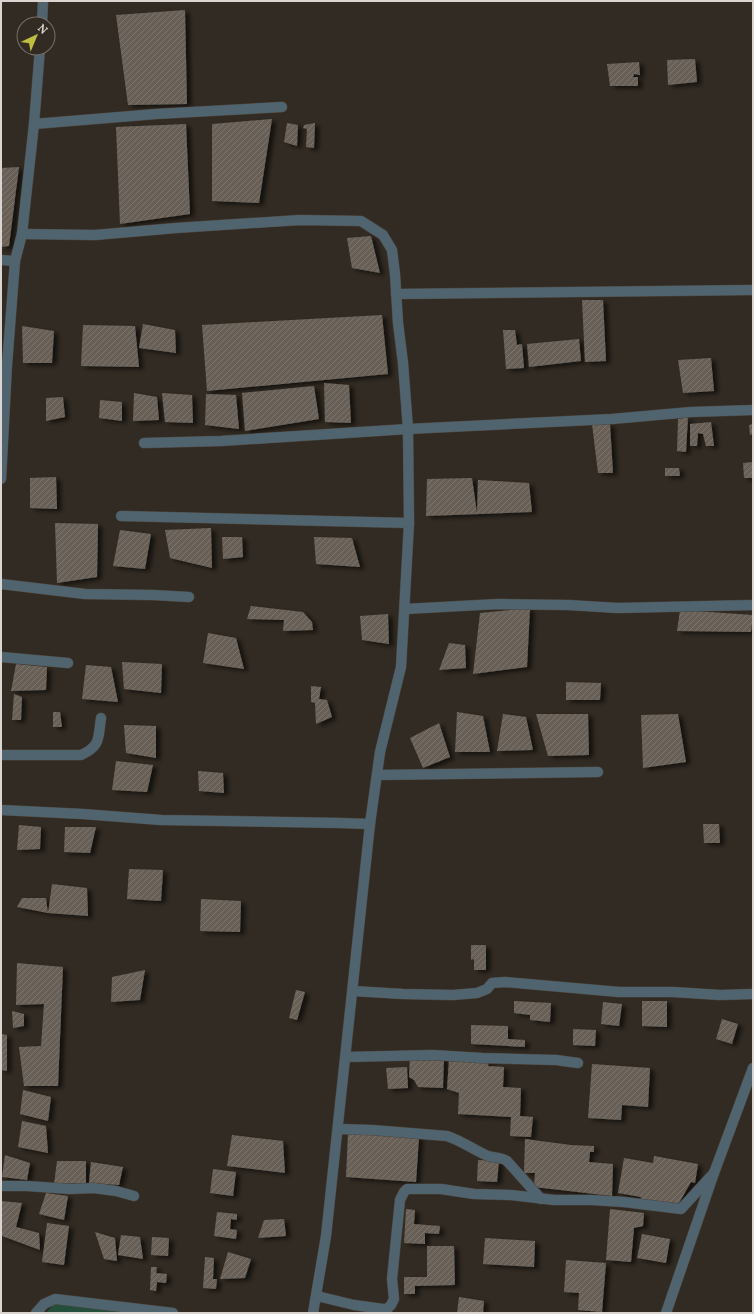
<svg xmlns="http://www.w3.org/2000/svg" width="754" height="1314" font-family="Lora,serif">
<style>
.green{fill:#254f3d}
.building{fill:url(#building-hatch);filter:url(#shadow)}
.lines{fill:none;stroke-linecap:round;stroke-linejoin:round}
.minor-casing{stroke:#4d463f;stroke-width:11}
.minor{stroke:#50646f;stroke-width:10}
</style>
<defs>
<pattern id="building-hatch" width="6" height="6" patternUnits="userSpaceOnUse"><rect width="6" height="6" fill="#676057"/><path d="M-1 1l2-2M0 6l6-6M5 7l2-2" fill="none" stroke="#7c766e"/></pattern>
<filter id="shadow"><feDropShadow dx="4.5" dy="2.5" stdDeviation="2" flood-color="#0009"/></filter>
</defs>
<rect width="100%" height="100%" fill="#322b23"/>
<path class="green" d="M55 1303 130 1312 46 1313Z"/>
<g class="building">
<path d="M185 10 187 104 128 105 116 15Z"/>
<path d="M695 59 697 82 668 85 667 60Z"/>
<path d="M639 62 640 75 634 74 633 77H638V86H610L607 64Z"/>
<path d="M272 119 259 203 212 201V124Z"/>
<path d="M287 123 298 125 297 146 284 142Z"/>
<path d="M315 123 314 148 306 147 307 129 303 128 304 125Z"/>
<path d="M186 124 190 214 120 224 116 127Z"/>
<path d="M19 167 9 246 1 247V168Z"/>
<path d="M371 236 380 273 352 268 347 238Z"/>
<path d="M582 300H603L606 361 585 362Z"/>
<path d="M382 315 388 374 207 391 202 325Z"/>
<path d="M143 324 175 330 176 353 139 348Z"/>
<path d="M83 325 135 326 139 367 81 366Z"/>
<path d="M22 326 54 331 52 363H23Z"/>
<path d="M503 330H515L517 345 522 344 524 368 506 369Z"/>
<path d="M579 339 581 361 529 367 527 344Z"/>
<path d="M711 358 714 391 683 393 678 360Z"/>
<path d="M324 383 349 385 351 423 325 422Z"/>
<path d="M314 386 319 419 245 431 242 393Z"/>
<path d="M134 393 157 397 159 420 133 421Z"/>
<path d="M162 393 192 395 193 423 165 422Z"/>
<path d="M206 394 236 395 239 429 205 425Z"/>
<path d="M63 397 65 417 46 421V398Z"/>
<path d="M100 400 122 402V421L99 418Z"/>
<path d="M688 417 686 452 677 451 678 419Z"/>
<path d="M711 422 714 446H706L703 434 698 433 697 446H690V424Z"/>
<path d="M592 424H610L613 473H598Z"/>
<path d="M753 424V434L750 435 749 425Z"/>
<path d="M753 462V478H744L743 463Z"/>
<path d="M665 468H679L680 476H665Z"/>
<path d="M56 477 57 509 30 508V478Z"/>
<path d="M472 478 477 513 478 480 529 483 532 512 426 516 427 479Z"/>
<path d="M55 523 98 524 97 577 57 583Z"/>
<path d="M211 528 212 568 170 558 165 530Z"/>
<path d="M120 530 151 534 145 569 113 566Z"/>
<path d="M222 537H242L243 557 223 559Z"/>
<path d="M314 537 352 538 360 567 316 564Z"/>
<path d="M251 606 303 612 312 622 313 630 283 631 284 620 247 619Z"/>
<path d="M530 608 527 667 473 674 480 613Z"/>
<path d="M680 610 753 615 751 632 677 631Z"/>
<path d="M388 614 389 644 362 640 360 616Z"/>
<path d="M208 633 236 638 244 669 203 663Z"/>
<path d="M449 643 465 645 466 668 439 670Z"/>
<path d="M122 662 162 664 161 693 124 689Z"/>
<path d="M16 664 47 667 46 690 11 691Z"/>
<path d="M86 665 111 667 118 702 82 699Z"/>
<path d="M566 682 601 683 600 700H566Z"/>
<path d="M311 686 321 687 319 699 327 700 332 717 316 724 315 703 311 702Z"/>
<path d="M14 694 22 697 21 720H12Z"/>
<path d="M53 712H60L62 727H53Z"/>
<path d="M457 712 483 716 490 752H455Z"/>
<path d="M503 714 526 717 533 750 497 751Z"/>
<path d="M536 714H588L589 755 548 756Z"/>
<path d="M678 714 686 762 643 768 641 715Z"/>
<path d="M439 723 450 757 423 768 410 738Z"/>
<path d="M124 725 156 726V758L126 753Z"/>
<path d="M116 761 153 765 147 792 112 790Z"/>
<path d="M198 771 223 773 224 793 199 791Z"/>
<path d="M703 824H719L720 843H704Z"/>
<path d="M19 825 41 827 40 849 17 850Z"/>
<path d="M65 827H96L90 853 64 852Z"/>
<path d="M129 869 163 870 161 901 127 899Z"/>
<path d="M52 884 87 888 88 916 48 913Z"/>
<path d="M22 898H46L48 913 17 907Z"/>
<path d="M201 899 241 901 240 932 200 931Z"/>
<path d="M471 945H486V970H474V959L471 960Z"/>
<path d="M17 963 63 967 58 1086H24L19 1047 41 1046 44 1004 16 1005Z"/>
<path d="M145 970 140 1000 111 1002 112 977Z"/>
<path d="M296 990 305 992 297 1020 289 1018Z"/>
<path d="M514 1001 551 1003 550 1022 530 1020V1015L514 1013Z"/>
<path d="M642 1001H667V1027L642 1026Z"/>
<path d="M603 1002 622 1004 619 1026 601 1024Z"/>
<path d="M12 1011 24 1014V1026L13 1028Z"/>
<path d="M722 1019 738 1024 732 1044 716 1039Z"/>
<path d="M471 1025 508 1026V1039L525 1040V1047L471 1044Z"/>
<path d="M573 1029 596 1030 595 1046 573 1045Z"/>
<path d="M1 1034 7 1035V1071L1 1070Z"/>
<path d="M410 1056 444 1057 443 1088 418 1087 414 1080 409 1077Z"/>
<path d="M449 1060 489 1062 488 1066 504 1067 503 1087 521 1088 520 1116 533 1117 531 1137 510 1136 511 1117 458 1114 459 1093 447 1089Z"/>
<path d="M592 1064 650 1068 648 1107 622 1105 621 1120 588 1118Z"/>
<path d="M407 1067 408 1088 388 1089 386 1068Z"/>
<path d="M23 1090 51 1097 48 1121 20 1114Z"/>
<path d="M22 1121 46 1126 48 1153 18 1147Z"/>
<path d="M348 1133 419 1137 416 1182 346 1177Z"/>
<path d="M232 1135 283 1141 285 1173 227 1166Z"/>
<path d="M525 1139 571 1145 594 1146V1152H590L589 1162 613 1164 612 1196 534 1187 535 1173H524Z"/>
<path d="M5 1155 30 1163 27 1180 2 1177Z"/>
<path d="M654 1156 698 1164 695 1183 691 1182 679 1203 640 1202 641 1197 618 1193 624 1158 653 1163Z"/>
<path d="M478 1160 499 1161 497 1182 477 1181Z"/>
<path d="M57 1161H86V1183L54 1184Z"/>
<path d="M91 1162 123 1167 119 1185 89 1183Z"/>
<path d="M213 1169 236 1172 233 1196 210 1193Z"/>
<path d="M46 1193 68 1196 64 1220 39 1214Z"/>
<path d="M1 1201 22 1203 16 1227 39 1233 40 1250 2 1236Z"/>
<path d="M406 1209 415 1210 414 1224 440 1226 439 1234 425 1233V1244L404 1243Z"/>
<path d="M610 1209 644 1213 643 1226 634 1228 631 1262 606 1260Z"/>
<path d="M217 1212 237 1214V1220L231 1219 230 1229 237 1230 236 1239 214 1236Z"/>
<path d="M284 1219 286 1236 258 1238 264 1220Z"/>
<path d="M47 1223 69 1226 64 1265 42 1262Z"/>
<path d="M95 1232 115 1238 117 1261 104 1259Z"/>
<path d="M642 1234 670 1239 666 1263 637 1258Z"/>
<path d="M121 1235 140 1237 143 1259 118 1255Z"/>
<path d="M152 1237 169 1238 168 1256 151 1255Z"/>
<path d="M485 1238 535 1241 534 1267 483 1264Z"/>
<path d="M427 1246H454L455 1285 415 1286V1294H404V1277H427Z"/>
<path d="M228 1252 251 1259 245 1278 220 1279Z"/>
<path d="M205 1257 214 1258 213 1279H217L216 1289 203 1288Z"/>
<path d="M566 1260 606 1263 602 1312 578 1310 579 1293 564 1292Z"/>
<path d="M151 1267H157L156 1273 167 1274 166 1283 157 1282 156 1291 150 1290Z"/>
<path d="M459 1297 484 1301 483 1313H457Z"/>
</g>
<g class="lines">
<g class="minor-casing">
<g id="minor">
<path d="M42 24 43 1"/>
<path d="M34 124 156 114 282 107"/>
<path d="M22 234 95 235 176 228 300 220 361 221 383 235 392 250 395 274 398 323 403 363 408 429 409 523 401 667 380 752 370 824 326 1236 313 1313"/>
<path d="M1 260 15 261"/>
<path d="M396 294 753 290"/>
<path d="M144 443 221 441 408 429 612 419 691 412 753 410"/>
<path d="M1 479 7 365 15 261 22 234 34 124 40 48"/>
<path d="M121 516 409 523"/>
<path d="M1 584 85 594 153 595 189 597"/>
<path d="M405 609 498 604 568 605 618 608 753 605"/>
<path d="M1 657 68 663"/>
<path d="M1 755H81C101 746 98 738 101 718"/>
<path d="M377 775 598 772"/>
<path d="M1 810 83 814 161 820 340 823 370 824"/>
<path d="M353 991 403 994 453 995 477 993 487 989 492 983 505 982 619 992H673L720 995 753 994"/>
<path d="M346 1057 433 1055 482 1058 556 1060 578 1063"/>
<path d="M338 1129 372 1130 447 1136C462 1141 474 1150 488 1156 494 1158 501 1157 507 1161L541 1199"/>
<path d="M1 1186H27L70 1189 94 1188 116 1191 134 1196"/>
<path d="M317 1296 354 1305 383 1309H387L391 1305 394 1299 392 1279 400 1200 404 1192 407 1189H441L474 1194 511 1195 554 1200H592L624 1202 681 1209 714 1173"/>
<path d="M36 1313 44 1304 55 1299 173 1313"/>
<path d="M666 1313 714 1173 753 1068"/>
</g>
</g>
<use href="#minor" class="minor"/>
</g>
<rect width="754" height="1314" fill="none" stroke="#dad5d0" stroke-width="4"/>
<g transform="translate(36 36) rotate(44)"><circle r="19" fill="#322b23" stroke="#756f68"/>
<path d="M0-3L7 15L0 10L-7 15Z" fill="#bebf42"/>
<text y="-6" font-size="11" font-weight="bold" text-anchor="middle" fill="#dad5d0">N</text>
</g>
</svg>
